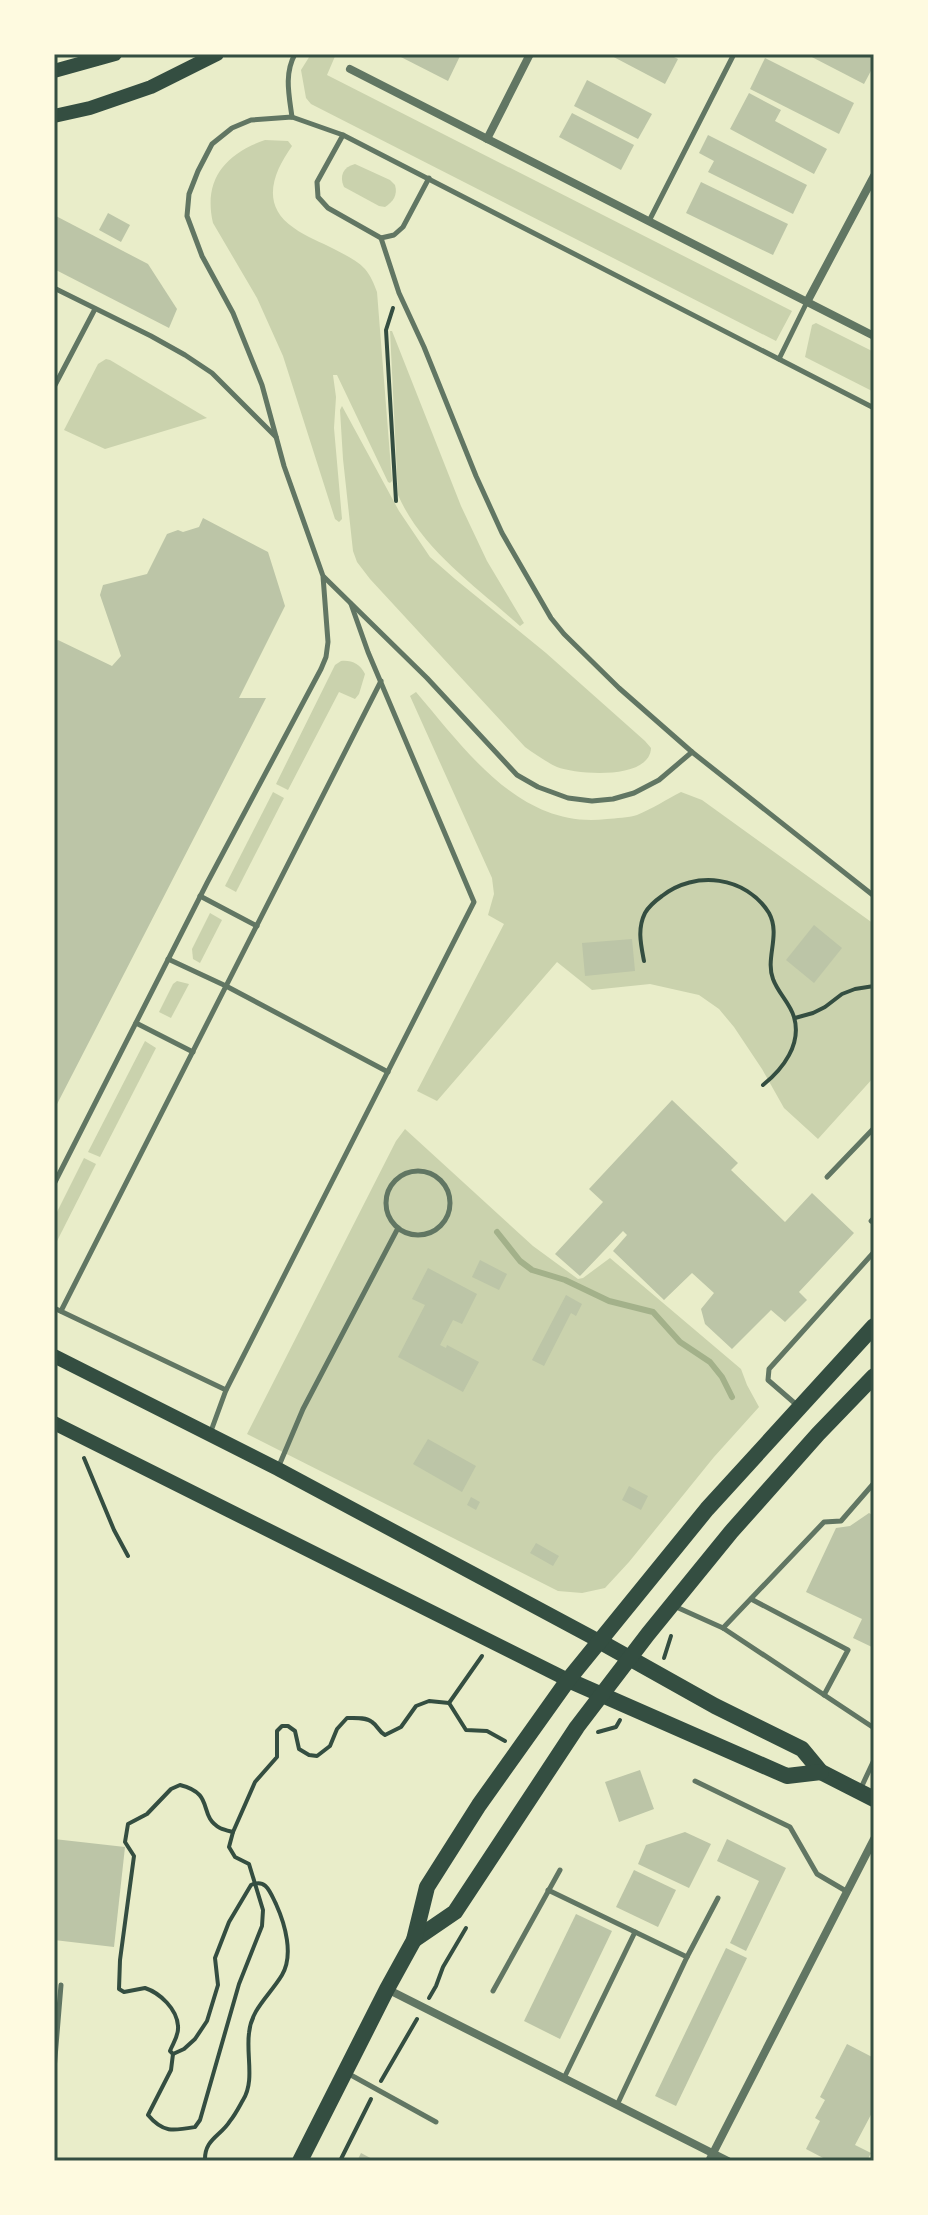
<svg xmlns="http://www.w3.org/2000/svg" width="928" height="2215" font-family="'Noto Sans',sans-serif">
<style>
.green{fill:#cad2ad}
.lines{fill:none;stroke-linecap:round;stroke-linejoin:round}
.stream{stroke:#a3b18a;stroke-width:6}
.building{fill:#bcc5a7}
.path{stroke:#344e41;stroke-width:4}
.service{stroke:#617663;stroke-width:5}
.minor{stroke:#617663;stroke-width:8}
.secondary{stroke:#344e41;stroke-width:14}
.primary{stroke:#344e41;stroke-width:16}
.neatline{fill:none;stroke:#344e41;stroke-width:3}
</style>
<rect width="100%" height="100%" fill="#e9edc9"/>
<g class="green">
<path d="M311 54H336L327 75 792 311 776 341 311 104 306 98 301 70Z"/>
<path d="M265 140 288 141 292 146C273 173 260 205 294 228 306 237 321 242 334 249 345 255 357 260 365 269 371 276 374 284 377 292L392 481 390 483 388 482 337 375H333L336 397 334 428 342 519 339 522 335 519 283 356 257 298 213 223C203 180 225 154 265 140Z"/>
<path d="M355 164 390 180 395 185C398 195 393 202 385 207L379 206 344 187C339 176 343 167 355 164Z"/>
<path d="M816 323 874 352V392L805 357 812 325Z"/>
<path d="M390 331H392L461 506 487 561 524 623 520 626C477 587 422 550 398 495Z"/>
<path d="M106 359 110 360 207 418 105 449 64 430 98 364Z"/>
<path d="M342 406 399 511 430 557 455 579 546 653 645 741 651 748C650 780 578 775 557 767 546 762 535 754 525 747L370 579 357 562 353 551 343 459 340 410Z"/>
<path d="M341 661C352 660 360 664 365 674L359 694 355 699 339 692 288 790 276 784 335 665Z"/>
<path d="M416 692C465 749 520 830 607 819 616 818 628 818 637 815 652 809 667 799 681 792L702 800 874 924V1077L818 1139 784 1108 762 1069 734 1027 719 1009 699 995 650 984 592 990 557 962 437 1101 417 1091 504 924 488 915 494 894 492 878 410 696Z"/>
<path d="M273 792 284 798 236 892 225 886Z"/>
<path d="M210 913 222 920 200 963 193 959 192 949Z"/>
<path d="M177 981 189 984 171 1018 159 1012 173 984Z"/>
<path d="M145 1041 156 1048 100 1157 88 1152Z"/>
<path d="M405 1129 533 1246 578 1279 583 1278 610 1258 741 1369 747 1385 759 1407 714 1457 629 1562 605 1588 582 1593 558 1591 247 1434 396 1141Z"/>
<path d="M84 1158 96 1164 54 1247V1218Z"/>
</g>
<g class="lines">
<path class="stream" d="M497 1232 520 1261 532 1270 565 1280 609 1301 653 1312 680 1342 710 1362 722 1377 732 1397"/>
</g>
<g class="building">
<path d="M395 54H456L460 56 448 81Z"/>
<path d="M608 54H668L678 59 665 84Z"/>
<path d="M806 54H874V65L864 84Z"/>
<path d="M765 58 854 103 839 134 750 89Z"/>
<path d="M587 80 652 114 638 139 574 106Z"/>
<path d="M749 93 781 110 775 121 827 149 814 174 730 129Z"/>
<path d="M572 113 634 145 621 170 559 137Z"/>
<path d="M708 135 807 185 793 214 708 172 714 161 699 153Z"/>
<path d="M701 182 788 224 773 255 686 213Z"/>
<path d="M108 213 130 225 121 242 99 230Z"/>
<path d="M54 215 148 264 177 309 169 328 54 269Z"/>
<path d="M203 518 268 552 285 606 239 698H266L54 1110V642L58 640 112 666 121 656 100 595 103 585 147 574 167 534 178 530 183 532 199 527Z"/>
<path d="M814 925 842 948 814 983 786 960Z"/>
<path d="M632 939 635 971 585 976 582 943Z"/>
<path d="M672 1100 738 1163 731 1170 785 1222 812 1193 854 1233 799 1292 807 1300 785 1322 771 1310 732 1349 705 1324 701 1309 714 1293 692 1273 664 1300 613 1251 627 1235 623 1231 580 1276 555 1254 603 1202 589 1189Z"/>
<path d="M480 1260 507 1274 499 1290 472 1277Z"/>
<path d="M428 1268 477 1294 462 1324 453 1320 440 1345 446 1348 447 1345 479 1362 463 1392 398 1357 425 1305 412 1299Z"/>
<path d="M566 1295 582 1304 576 1316 571 1313 544 1366 532 1360Z"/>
<path d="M428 1439 476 1466 462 1492 413 1464Z"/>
<path d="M629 1486 648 1496 641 1510 622 1500Z"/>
<path d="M471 1497 480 1502 476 1510 467 1505Z"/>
<path d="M869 1513 874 1516V1648L853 1638 862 1619 806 1592 836 1528 850 1526Z"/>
<path d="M536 1543 559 1556 553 1566 530 1553Z"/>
<path d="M640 1770 654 1809 619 1822 605 1782Z"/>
<path d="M685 1832 711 1844 689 1888 638 1864 646 1845Z"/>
<path d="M54 1839 125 1847 114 1947 54 1940Z"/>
<path d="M727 1839 786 1868 746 1951 730 1943 759 1881 717 1861Z"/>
<path d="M634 1870 676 1890 658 1927 616 1907Z"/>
<path d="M576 1914 612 1931 560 2039 524 2021Z"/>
<path d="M726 1948 747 1958 676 2106 655 2096Z"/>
<path d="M847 2044 874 2058V2109L855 2145 871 2153 867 2161H824L825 2159 806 2149 820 2121 815 2118 825 2100 820 2097Z"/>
<path d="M361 2153 376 2161H357Z"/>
</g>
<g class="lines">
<g class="path">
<path d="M393 308 386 330 396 501"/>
<path d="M644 961C641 945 637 929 645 913 649 906 655 901 662 896 695 870 746 876 769 913 781 935 765 958 773 979 778 993 790 1003 794 1017 802 1044 783 1069 763 1085"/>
<path d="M795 1018 813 1013 825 1007 842 994 855 989 874 986"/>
<path d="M84 1458 114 1530 128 1556"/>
<path d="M664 1658 671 1636"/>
<path d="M449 1703 482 1656"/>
<path d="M598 1732 616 1727 620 1720"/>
<path d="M429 1998 436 1986 443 1967 466 1928"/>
<path d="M173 2054 171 2070 148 2115C163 2133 173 2131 195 2127L200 2120 239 1984 262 1926 263 1910 249 1864 235 1857 229 1847 233 1832"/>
<path d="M381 2081 417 2019"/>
<path d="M205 2161C204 2139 221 2136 230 2121 235 2115 239 2107 243 2100 255 2081 246 2055 249 2033 251 2009 270 1995 282 1975 294 1955 285 1924 276 1904 270 1892 266 1878 251 1885L229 1922 215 1958 218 1985 207 2021 195 2039 184 2049 173 2054 170 2051C173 2043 179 2036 178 2026 177 2009 160 1993 145 1988L124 1992 119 1989 120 1960 134 1856 125 1842 128 1824 147 1814 171 1789 180 1785C216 1794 197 1815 220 1828 224 1830 229 1831 233 1832L255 1782 277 1757V1731L282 1726H288L295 1731 299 1749 309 1755 317 1756 330 1746 337 1729 347 1718C355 1718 366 1717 372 1722 378 1726 378 1731 385 1735L401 1727 416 1706 429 1701 449 1703 466 1730 487 1731 505 1741"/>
<path d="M340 2161 371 2099"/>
</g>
<g class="service">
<path d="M292 117C289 95 284 74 295 54"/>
<path d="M343 135 317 182 318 197 328 208 381 238"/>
<path d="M429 178 403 227 394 235 381 238 399 293 424 347 476 476 502 533 551 618 564 634 619 688 692 752 874 896"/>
<path d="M649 221 734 54"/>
<path d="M54 288 151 336 185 355 212 373 276 437"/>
<path d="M779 359 807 302"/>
<path d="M54 387 95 309"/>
<path d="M324 577 427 678 517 775 538 787 568 798 592 801 613 799 634 793 659 780 692 752"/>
<path d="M200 896 257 926"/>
<path d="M168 959 226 986 388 1072"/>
<path d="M136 1023 193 1052"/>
<circle cx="418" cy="1203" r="32"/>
<path d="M827 1177 874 1128"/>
<path d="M54 1184 207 883 321 669 326 657 328 642 323 576 284 466 262 385 233 313 202 256 187 216 189 194 198 171 212 144 232 128 251 120 292 117 343 135 874 408"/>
<path d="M871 1221 874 1218"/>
<path d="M54 1308 226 1390 211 1431"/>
<path d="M61 1311 381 681"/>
<path d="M226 1390 474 902 368 652 351 604"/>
<path d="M798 1406 768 1380 769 1369 874 1252"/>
<path d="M278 1468 303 1409 398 1228"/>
<path d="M751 1599 848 1650 824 1695"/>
<path d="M674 1606 723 1628 874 1728"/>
<path d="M723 1628 824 1522 841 1521 874 1483"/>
<path d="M695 1781 790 1827 817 1874 846 1891"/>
<path d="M860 1790 874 1760"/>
<path d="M548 1890 687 1957 617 2105"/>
<path d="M687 1957 718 1898"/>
<path d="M493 1991 560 1870"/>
<path d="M54 2070 61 1985"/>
<path d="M349 2074 436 2122"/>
<path d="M564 2078 635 1932"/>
</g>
<g class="minor">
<path d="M350 69 874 336"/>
<path d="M487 139 530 54"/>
<path d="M807 302 874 176"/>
<path d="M387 1989 728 2161"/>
<path d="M709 2161 874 1839"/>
</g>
<g class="secondary">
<path d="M54 71 115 54"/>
<path d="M54 116 90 108 151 87 217 54"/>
<path d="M54 1356 278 1469 599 1641"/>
<path d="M54 1423 568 1680"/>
</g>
<g class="primary">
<path d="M599 1641 715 1706 802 1749 821 1772 874 1799"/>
<path d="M568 1680 787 1776 821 1772"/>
<path d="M414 1940 455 1912 577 1727 648 1634 731 1532 818 1434 874 1376"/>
<path d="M300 2161 387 1989 414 1940 427 1887 479 1805 568 1680 707 1509 874 1326"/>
</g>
</g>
<rect width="928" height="2215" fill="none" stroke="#fefae0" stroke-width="112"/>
<rect x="56" y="56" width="816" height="2103" class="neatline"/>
</svg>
